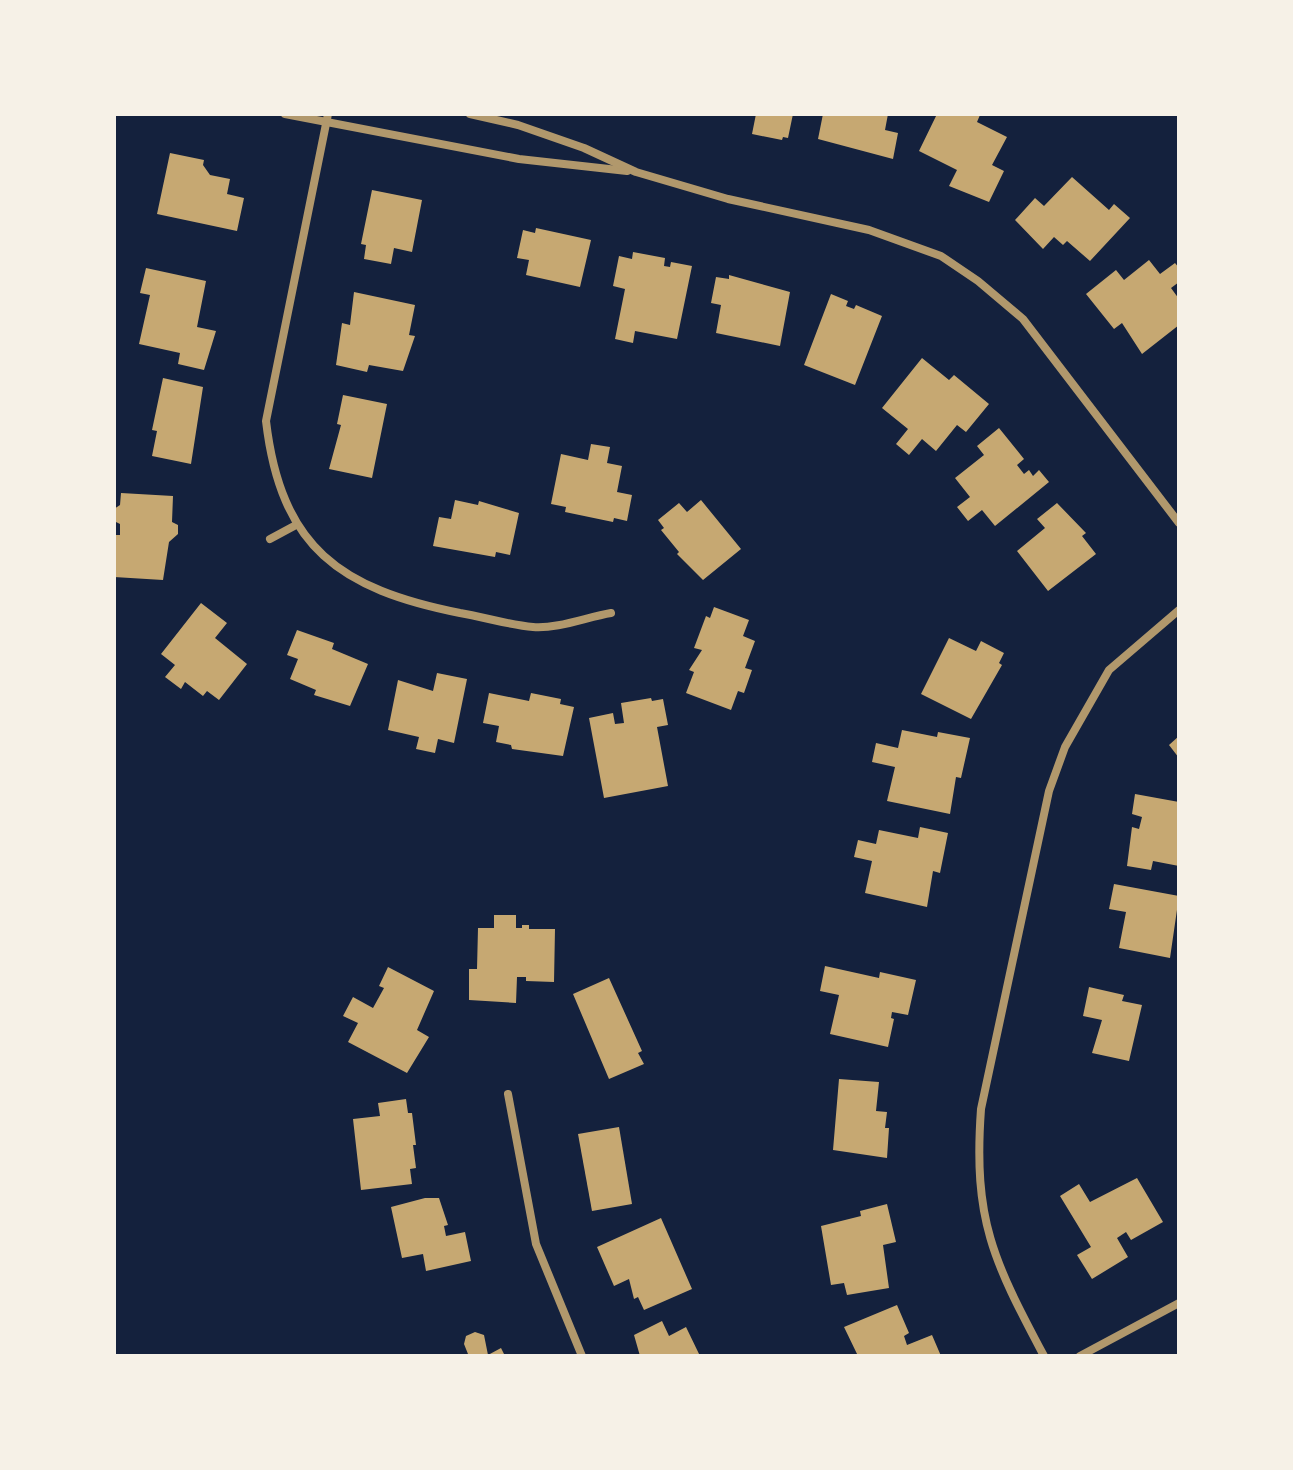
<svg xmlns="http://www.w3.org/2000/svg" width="1293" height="1470" font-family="Karla,sans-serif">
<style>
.building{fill:#c6a872}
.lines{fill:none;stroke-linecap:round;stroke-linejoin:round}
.minor{stroke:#b1986c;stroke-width:8}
</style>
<rect width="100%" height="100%" fill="#14213d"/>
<g class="building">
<path d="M756 114H793L788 138 783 137 782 140 752 134Z"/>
<path d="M823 114H888L885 130 898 133 893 159 818 139Z"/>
<path d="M937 114H978L980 115 977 122 1007 137 992 165 1004 171 989 202 949 186 957 170 919 151Z"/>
<path d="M170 153 204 160 203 165 210 175 230 179 227 194 244 198 237 231 157 214Z"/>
<path d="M1072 177 1109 210 1114 204 1130 218 1090 261 1067 241 1063 245 1054 237 1043 249 1015 220 1035 198 1044 206Z"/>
<path d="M372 190 422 200 412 252 394 248 391 264 364 259 366 245 361 244Z"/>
<path d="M536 228 591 240 580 287 526 275 529 260 517 258 523 230 535 233Z"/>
<path d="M633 252 665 258 664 266 670 267 671 262 692 266 677 339 635 331 633 343 615 339 625 289 613 286 619 256 632 259Z"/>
<path d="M1149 260 1160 274 1175 263 1179 268V282L1171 288 1179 299V325L1142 354 1122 323 1114 329 1086 294 1116 270 1124 280Z"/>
<path d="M146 268 206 281 197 327 216 331 204 370 178 364 180 353 139 344 150 295 140 293Z"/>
<path d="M729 275 790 292 780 346 716 333 721 305 711 303 716 277 729 279Z"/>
<path d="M354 292 415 305 409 335 415 336 403 371 369 365 367 372 336 365 342 323 350 325Z"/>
<path d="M831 294 848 301 846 306 854 309 856 305 882 316 855 385 804 365Z"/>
<path d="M922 358 949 380 954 375 989 404 966 432 957 425 936 451 922 439 909 455 896 444 908 429 882 408Z"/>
<path d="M163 378 203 387 191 464 152 456 157 431 152 430Z"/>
<path d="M343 395 387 404 372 478 329 469 341 425 337 424Z"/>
<path d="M999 428 1024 459 1017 465 1024 474 1029 470 1033 476 1039 470 1049 482 995 526 982 510 968 521 957 507 970 497 955 478 984 455 977 446Z"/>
<path d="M591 444 610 447 607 463 622 466 617 492 632 495 627 521 614 518 613 522 565 512 566 507 551 504 561 454 588 460Z"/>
<path d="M121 493 173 496 172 522 178 525V534L169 542 163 580 114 577V535H120V524L114 521V509L120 505Z"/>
<path d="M455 500 478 505 479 501 519 513 510 555 496 552 495 557 433 546 439 517 451 519Z"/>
<path d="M701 500 741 549 703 580 677 554 679 552 661 530 664 528 658 520 679 503 687 512Z"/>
<path d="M1057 503 1086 533 1082 536 1096 554 1048 591 1017 551 1045 528 1037 519Z"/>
<path d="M201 603 227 623 215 638 247 664 219 700 207 691 203 696 185 682 181 689 165 677 175 665 161 654Z"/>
<path d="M714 607 749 620 743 636 755 641 745 668 752 670 744 693 738 691 731 710 686 693 694 672 689 670 702 650 694 648 706 616 710 618Z"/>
<path d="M297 630 334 643 332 649 368 664 350 706 314 695 316 690 290 679 298 659 287 655Z"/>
<path d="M949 638 976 651 981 641 1004 653 999 663 1002 665 971 719 921 694Z"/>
<path d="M437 673 467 679 454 743 438 739 435 753 416 749 419 737 388 730 398 680 433 691Z"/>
<path d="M489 693 529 701 531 693 561 699 560 704 574 707 563 756 512 749 511 745 496 742 499 726 483 723Z"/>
<path d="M651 698 652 701 663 699 668 725 657 727 668 786 604 798 589 718 613 713 615 724 624 723 621 703Z"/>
<path d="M902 730 937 737 938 732 970 738 961 778 956 777 950 814 887 801 895 767 872 762 876 743 898 748Z"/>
<path d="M1179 736V758L1169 745Z"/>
<path d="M1135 794 1179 802V866L1153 861 1151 870 1127 866 1132 827 1139 829 1142 817 1132 814Z"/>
<path d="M920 827 948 833 940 873 933 871 927 907 865 893 872 861 854 857 858 840 876 844 879 830 918 838Z"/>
<path d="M1114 884 1179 896 1170 958 1119 948 1126 912 1109 909Z"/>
<path d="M494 915H516V928H522V925H529V929H555L554 982 526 981V977H517L516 1003 469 1000V969H477L478 928H494Z"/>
<path d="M825 966 879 978 880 972 916 980 908 1015 892 1012 891 1018 894 1019 888 1047 830 1034 839 995 820 991Z"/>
<path d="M388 967 434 991 417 1030 429 1037 407 1073 348 1042 358 1023 343 1016 353 997 373 1008 384 988 379 986Z"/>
<path d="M609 978 642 1051 638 1053 644 1064 609 1079 573 994Z"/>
<path d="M1089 987 1124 995 1122 1001 1142 1005 1129 1061 1092 1053 1102 1020 1083 1016Z"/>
<path d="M839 1079 879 1082 876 1111 887 1112 885 1128H889L887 1158 833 1150Z"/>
<path d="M406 1099 408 1113H412L416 1145H413L416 1168 410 1169 412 1184 361 1190 353 1119 380 1116 378 1103Z"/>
<path d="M619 1127 632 1204 592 1211 578 1134Z"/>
<path d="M1137 1178 1163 1222 1131 1240 1126 1232 1117 1238 1128 1257 1092 1279 1077 1255 1091 1247 1060 1196 1079 1184 1090 1202Z"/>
<path d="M425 1198H439L448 1225 444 1226 446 1236 465 1232 471 1261 426 1271 423 1254 402 1258 391 1207Z"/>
<path d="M887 1204 896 1242 883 1245 889 1288 847 1295 844 1283 831 1285 821 1226 861 1216 860 1211Z"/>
<path d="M661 1218 692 1289 644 1310 638 1297 634 1299 629 1279 614 1286 597 1247Z"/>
<path d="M897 1305 909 1333 904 1336 907 1345 932 1335 941 1356H858L844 1327Z"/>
<path d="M662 1321 669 1336 686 1327 700 1356H640L634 1335Z"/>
<path d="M475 1332 484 1335 488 1355 501 1348 505 1356 468 1354 464 1344 466 1336Z"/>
</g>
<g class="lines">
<g class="minor">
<path d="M285 114 519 159 627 171"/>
<path d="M328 114 266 421C281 548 340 589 460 613 484 617 509 625 533 627 557 629 587 617 611 613"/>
<path d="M470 114 518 125 584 148 636 172 728 199 869 230 941 256 978 281 1023 319 1179 523"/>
<path d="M270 539 296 525"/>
<path d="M508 1094 536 1244 582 1356"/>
<path d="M1044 1356C993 1260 973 1220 981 1109L1049 791 1065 747 1109 670 1179 610"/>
<path d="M1080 1356 1179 1303"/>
</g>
</g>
<rect width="1293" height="1470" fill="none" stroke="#f6f1e7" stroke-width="232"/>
</svg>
